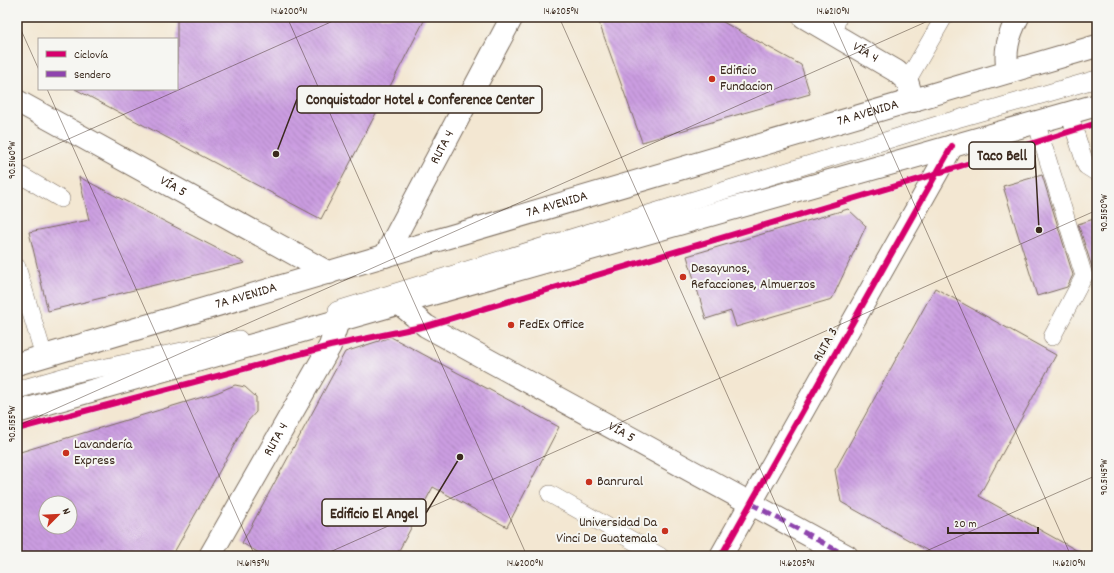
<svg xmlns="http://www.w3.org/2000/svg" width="1114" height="573" font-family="Dekko,sans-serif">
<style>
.building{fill:url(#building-back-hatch);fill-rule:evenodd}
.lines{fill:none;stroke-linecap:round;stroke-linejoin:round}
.lane-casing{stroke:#7b6c5d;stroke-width:18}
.street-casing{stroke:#7b6c5d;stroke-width:24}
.primary-casing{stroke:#7b6c5d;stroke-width:24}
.lane{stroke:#fff;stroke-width:17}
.street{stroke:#fff;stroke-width:22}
.primary{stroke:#fff;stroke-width:22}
.quiet{stroke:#8e44ad;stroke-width:5;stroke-dasharray:10 5;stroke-linecap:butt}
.cycleway-casing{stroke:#f6f6f2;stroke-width:8}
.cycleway{stroke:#d6006c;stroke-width:6}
.ticks{fill:none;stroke:#3b2a1e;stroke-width:1;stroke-opacity:0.45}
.poi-dot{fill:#c8321e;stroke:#f6f6f2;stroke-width:1.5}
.labels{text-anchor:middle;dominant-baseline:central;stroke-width:4;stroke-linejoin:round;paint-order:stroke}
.street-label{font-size:14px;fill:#3b2a1e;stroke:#f6f6f2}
.poi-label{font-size:14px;fill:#3b2a1e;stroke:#f6f6f2;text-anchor:start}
.leader{fill:none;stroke:#3b2a1e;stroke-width:1.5}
.callout-dot{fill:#3b2a1e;stroke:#f6f6f2;stroke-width:1.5}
.callout{fill:#f6f6f2;stroke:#3b2a1e;stroke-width:1.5}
.callout-label{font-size:15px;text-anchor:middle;font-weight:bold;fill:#3b2a1e}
.neatline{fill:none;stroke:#3b2a1e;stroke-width:1.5}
.ticks-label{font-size:10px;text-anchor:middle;fill:#3b2a1e}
</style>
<defs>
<pattern id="building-back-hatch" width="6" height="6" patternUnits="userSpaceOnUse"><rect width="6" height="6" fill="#cb9de1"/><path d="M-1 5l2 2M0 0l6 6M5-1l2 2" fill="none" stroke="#a680b6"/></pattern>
</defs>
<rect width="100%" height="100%" fill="#f6f6f2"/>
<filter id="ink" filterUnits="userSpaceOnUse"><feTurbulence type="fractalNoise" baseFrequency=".025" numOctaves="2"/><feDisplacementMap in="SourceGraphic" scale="8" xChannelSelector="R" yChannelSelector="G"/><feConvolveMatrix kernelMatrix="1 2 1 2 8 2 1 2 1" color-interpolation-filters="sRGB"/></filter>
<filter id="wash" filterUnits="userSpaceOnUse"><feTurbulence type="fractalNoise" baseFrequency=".012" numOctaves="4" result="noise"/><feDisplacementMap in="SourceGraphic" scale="16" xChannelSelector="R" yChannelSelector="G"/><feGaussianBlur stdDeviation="0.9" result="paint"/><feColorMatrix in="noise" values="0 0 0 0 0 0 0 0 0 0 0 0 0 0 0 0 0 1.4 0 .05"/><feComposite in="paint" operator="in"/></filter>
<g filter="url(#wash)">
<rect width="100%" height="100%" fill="#f3e7d2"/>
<g id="blocks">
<g class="building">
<path d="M177 17H426L321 219 75 89H177Z"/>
<path d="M597 17H714L801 65 810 94 642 142Z"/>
<path d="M1042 175 1073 275 1067 287 1037 296 1003 186Z"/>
<path d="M79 177 245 263 48 311 29 232 89 220Z"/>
<path d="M848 209 866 226 832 299 736 327 731 311 706 319 687 256Z"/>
<path d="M1097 218V278L1093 279 1094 273 1078 224Z"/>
<path d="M935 288 1056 355 979 496 1087 556H937L841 502 835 470Z"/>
<path d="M391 337 559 427 507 527 433 487 396 556H264L242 543 345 352Z"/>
<path d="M235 385 245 387 256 397V412L247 422 172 556H17V453L216 393ZM46 503H70V527H46Z"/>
</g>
</g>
</g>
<g filter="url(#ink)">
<use href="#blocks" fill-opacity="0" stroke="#7b6c5d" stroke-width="1"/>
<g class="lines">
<g class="lane-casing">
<g id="lane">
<path d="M833 34 838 17"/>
<path d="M907 81 944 17"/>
<path d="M1069 113 1086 166 1097 173"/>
<path d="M1036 122 1084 276 1052 337"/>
<path d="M17 173 61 199"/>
<path d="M17 267 44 356"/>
<path d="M337 310 943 123 1097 79"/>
<path d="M17 390 73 374 239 339"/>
<path d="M550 494 660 556"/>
</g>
</g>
<g class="street-casing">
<g id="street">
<path id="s1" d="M804 17 896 71 907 81 913 101"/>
<path d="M1008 72C1004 52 1008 36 1018 17"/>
<path id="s2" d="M17 101 329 273"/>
<path id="s3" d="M385 256 512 17"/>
<path id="s4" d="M399 303 426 326 847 556"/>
<path id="s5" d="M210 556 330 346 338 321"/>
<path d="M721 556 952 146"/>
</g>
</g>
<g class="primary-casing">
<g id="primary">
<path id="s6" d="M17 364 1097 46"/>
<path d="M17 412 1097 105"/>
</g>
</g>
<use href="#lane" class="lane"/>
<use href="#street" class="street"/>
<use href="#primary" class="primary"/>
<path class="quiet" d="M750 503 847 556"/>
<g class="cycleway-casing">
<g id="cycleway">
<path d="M17 429 330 346 426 326 919 179 1097 123"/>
<path d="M721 556 952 146"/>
</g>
</g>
<use href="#cycleway" class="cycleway"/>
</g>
</g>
<path class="ticks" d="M287 17 527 556M559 17 799 556M831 17 1071 556M17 21 39 70M47 89 255 556M17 162 342 17M17 426 937 17M321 556 1097 210M915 556 1097 475"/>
<g class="poi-dot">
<circle cx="712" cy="79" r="4"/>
<circle cx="683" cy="277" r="4"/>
<circle cx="511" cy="325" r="4"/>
<circle cx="66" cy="453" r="4"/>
<circle cx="589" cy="482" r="4"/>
<circle cx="665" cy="531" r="4"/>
</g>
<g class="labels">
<g class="street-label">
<text stroke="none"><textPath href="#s1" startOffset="71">VÍA 4</textPath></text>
<text stroke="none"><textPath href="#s6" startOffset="887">7A AVENIDA</textPath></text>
<text stroke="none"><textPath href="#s3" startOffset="123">RUTA 4</textPath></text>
<text stroke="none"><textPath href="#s2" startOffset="178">VÍA 5</textPath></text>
<text stroke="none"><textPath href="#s6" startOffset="563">7A AVENIDA</textPath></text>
<text stroke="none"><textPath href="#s6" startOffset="239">7A AVENIDA</textPath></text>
<text transform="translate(826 345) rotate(-61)">RUTA 3</text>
<text stroke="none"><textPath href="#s4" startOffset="258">VÍA 5</textPath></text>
<text stroke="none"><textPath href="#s5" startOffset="134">RUTA 4</textPath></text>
</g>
<g class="poi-label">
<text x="720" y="71">Edificio<tspan x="720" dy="16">Fundacion</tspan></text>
<text x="691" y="269">Desayunos,<tspan x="691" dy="16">Refacciones, Almuerzos</tspan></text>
<text x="519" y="325">FedEx Office</text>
<text x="74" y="445">Lavandería<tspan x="74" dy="16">Express</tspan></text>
<text x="597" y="482">Banrural</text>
<text x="657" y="523" text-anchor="end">Universidad Da<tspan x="657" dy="16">Vinci De Guatemala</tspan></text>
</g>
</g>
<path class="leader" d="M276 154L297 99M1039 230L1035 155M460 457L426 513"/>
<g class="callout-dot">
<circle cx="276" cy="154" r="4"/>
<circle cx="1039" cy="230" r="4"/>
<circle cx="460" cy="457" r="4"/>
</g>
<g class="callout">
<rect x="297" y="86" width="245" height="27" rx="4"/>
<rect x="969" y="142" width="66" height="27" rx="4"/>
<rect x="322" y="499" width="104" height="27" rx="4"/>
</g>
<g class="callout-label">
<text x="420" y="104">Conquistador Hotel &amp; Conference Center</text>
<text x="1002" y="160">Taco Bell</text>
<text x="374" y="518">Edificio El Angel</text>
</g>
<rect width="1114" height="573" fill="none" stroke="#f6f6f2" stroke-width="44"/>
<rect x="38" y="38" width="140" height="52" fill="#f6f6f2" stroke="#aba49d"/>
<rect x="46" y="51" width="20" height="6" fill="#d6006c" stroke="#aba49d"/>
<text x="74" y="58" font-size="12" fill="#3b2a1e">Ciclovía</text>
<rect x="46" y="71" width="20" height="6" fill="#8e44ad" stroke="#aba49d"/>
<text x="74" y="78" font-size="12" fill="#3b2a1e">Sendero</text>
<g transform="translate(58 515) rotate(66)"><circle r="19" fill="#f6f6f2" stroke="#aba49d"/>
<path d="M0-3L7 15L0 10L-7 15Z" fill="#c8321e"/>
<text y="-6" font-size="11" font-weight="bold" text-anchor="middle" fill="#3b2a1e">N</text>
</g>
<path d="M948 527v6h90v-6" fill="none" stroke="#3b2a1e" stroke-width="2"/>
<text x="954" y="527" font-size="12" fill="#3b2a1e" stroke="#f6f6f2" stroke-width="3" paint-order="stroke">20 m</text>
<rect x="22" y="22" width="1070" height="529" class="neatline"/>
<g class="ticks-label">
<text x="289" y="14">14.6200°N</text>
<text x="561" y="14">14.6205°N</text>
<text x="833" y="14">14.6210°N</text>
<text transform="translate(11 160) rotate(-90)" y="4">90.5160°W</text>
<text transform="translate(1103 213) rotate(-90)" y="4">90.5150°W</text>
<text transform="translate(11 424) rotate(-90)" y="4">90.5155°W</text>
<text transform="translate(1103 477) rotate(-90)" y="4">90.5145°W</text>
<text x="253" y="566">14.6195°N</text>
<text x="525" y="566">14.6200°N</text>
<text x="797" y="566">14.6205°N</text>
<text x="1069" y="566">14.6210°N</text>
</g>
</svg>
